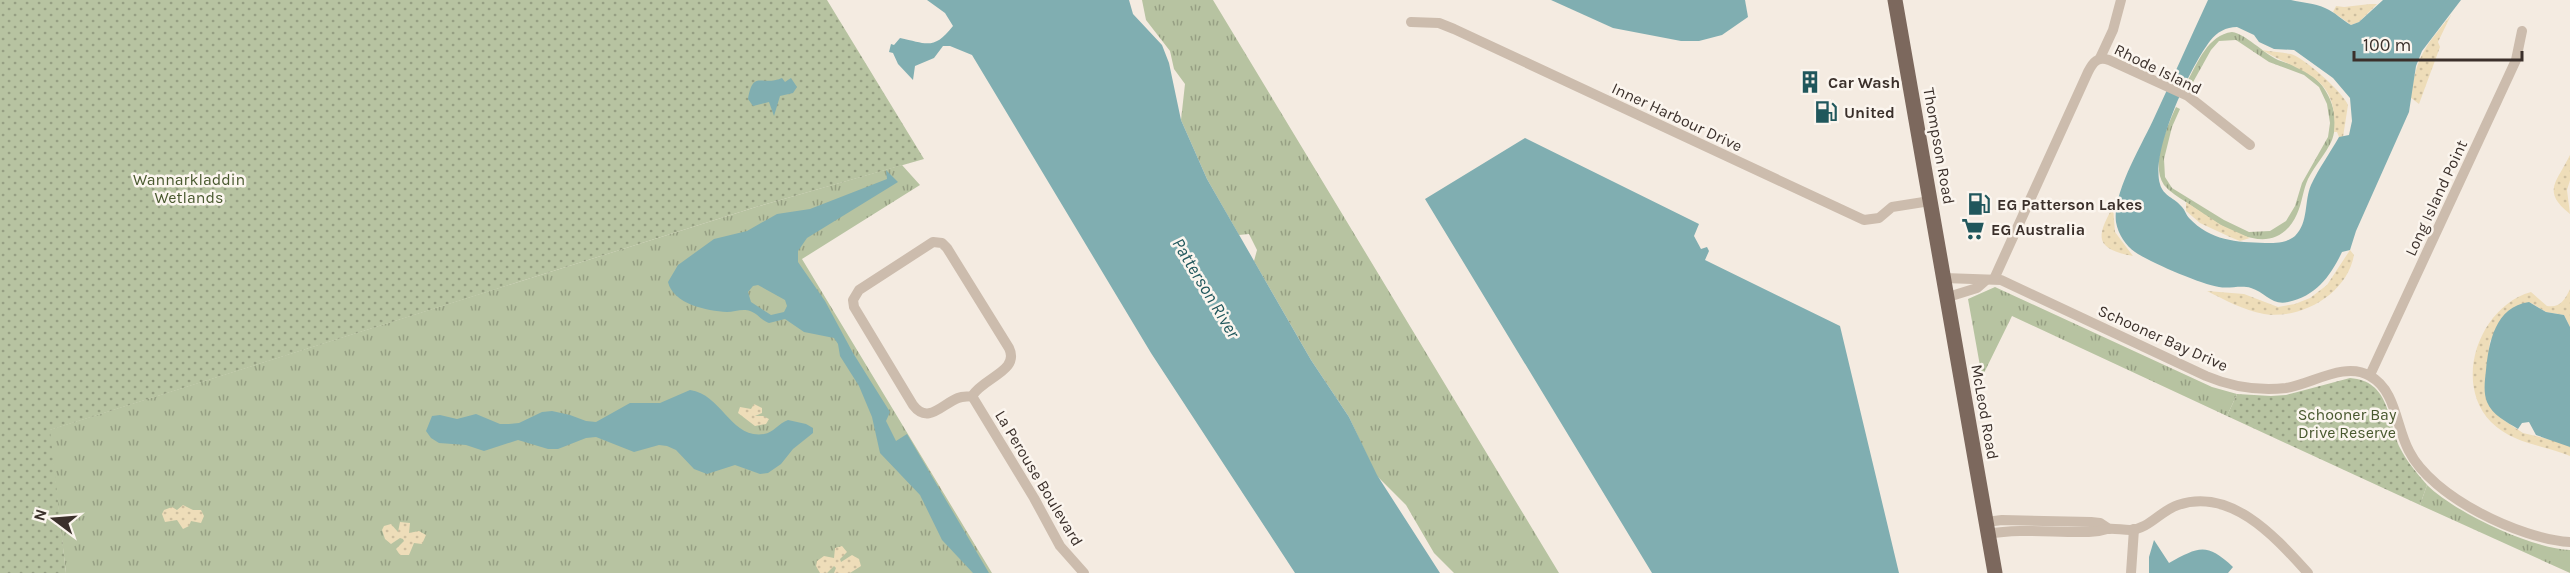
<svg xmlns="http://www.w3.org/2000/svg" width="2570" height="573" font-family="Karla,sans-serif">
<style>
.grass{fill:url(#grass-tufts)}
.sand{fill:url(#sand-dots)}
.park{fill:url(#park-dots)}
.water{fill:#80aeb1;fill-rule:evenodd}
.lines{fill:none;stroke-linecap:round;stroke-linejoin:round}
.minor{stroke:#ccbcad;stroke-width:10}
.primary{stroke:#7c685d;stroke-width:15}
.labels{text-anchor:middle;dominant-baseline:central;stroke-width:5;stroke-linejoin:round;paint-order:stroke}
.street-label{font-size:16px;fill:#3b302b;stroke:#fbf5ee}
.poi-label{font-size:16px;font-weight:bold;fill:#3b302b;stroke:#fbf5ee;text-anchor:start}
.park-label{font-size:16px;fill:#49592f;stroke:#fbf5ee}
.water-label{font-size:18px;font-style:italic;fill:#20575c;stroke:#fbf5ee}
</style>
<defs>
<pattern id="grass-tufts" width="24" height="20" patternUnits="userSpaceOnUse" patternTransform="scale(1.5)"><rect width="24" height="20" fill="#b7c3a1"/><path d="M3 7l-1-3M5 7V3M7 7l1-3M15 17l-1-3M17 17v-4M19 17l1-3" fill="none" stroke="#969f83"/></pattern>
<pattern id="sand-dots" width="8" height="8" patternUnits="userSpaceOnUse" patternTransform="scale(1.5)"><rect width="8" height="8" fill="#eeddb9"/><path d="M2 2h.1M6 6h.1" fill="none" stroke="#cdbe9f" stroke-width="1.8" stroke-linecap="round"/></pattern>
<pattern id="park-dots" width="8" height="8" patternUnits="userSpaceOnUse" patternTransform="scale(1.5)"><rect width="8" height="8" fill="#b7c3a1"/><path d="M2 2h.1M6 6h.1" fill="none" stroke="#969f83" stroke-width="1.8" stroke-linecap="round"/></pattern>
</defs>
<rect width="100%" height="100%" fill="#f4ebe1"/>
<g class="grass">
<path d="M1142 0H1213L1559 573H1454L1434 553 1406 505 1376 475 1349 417 1311 360 1254 261 1257 250 1249 234 1239 235 1207 179 1181 120 1185 84 1174 69 1170 51 1146 20Z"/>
<path d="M2232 32C2246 34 2263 53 2278 60 2288 64 2299 66 2308 72 2329 87 2341 115 2332 140 2326 154 2315 165 2308 179 2303 190 2302 203 2297 214 2273 267 2216 223 2186 202 2178 197 2170 192 2164 185 2150 164 2167 127 2176 107L2180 109 2172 127 2164 159 2165 177 2172 188 2224 220 2249 232 2270 231 2286 221 2295 206 2302 183 2328 137 2330 123 2327 104 2319 87 2304 75 2269 62 2236 40 2219 41 2211 50 2192 84 2187 82C2198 62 2208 35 2232 32Z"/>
<path d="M902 165 920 185 802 259 992 573H66L49 430 756 207Z"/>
<path d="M1995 287 2212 387 2237 394 2227 416 2012 316 1982 377 1968 299Z"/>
<path d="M2427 485C2456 513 2530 548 2570 550V573L2420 505Z"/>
</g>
<g class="sand">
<path d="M2370 4H2377L2359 22 2351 25 2333 12 2336 6 2344 7Z"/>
<path d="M2451 15 2438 42 2440 47 2419 104 2410 97C2418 54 2424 48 2451 15Z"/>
<path d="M2262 50C2271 52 2281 52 2291 54 2303 57 2343 92 2348 105L2343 137H2339L2337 132H2334C2339 74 2300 73 2262 50Z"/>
<path d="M2570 155V180L2567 190 2570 214C2541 191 2557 182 2570 155Z"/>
<path d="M2186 202 2221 225 2250 238 2240 241 2230 237 2200 223 2186 211Z"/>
<path d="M2113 207 2115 232 2133 256C2096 249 2095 238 2113 207Z"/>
<path d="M2350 250 2354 255C2347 294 2301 320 2264 314 2243 310 2225 300 2207 291L2244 294 2278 307 2295 304 2310 298 2327 285Z"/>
<path d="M2570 289V327L2564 315 2546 312 2531 303 2490 341 2485 393 2505 421 2523 433 2565 443 2570 447V456C2543 445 2513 444 2491 422 2452 382 2480 306 2531 292L2547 306C2560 308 2565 300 2570 289Z"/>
<path d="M754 404 762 408V413L755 416H763L769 419 766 424 755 426 738 413 740 407 751 409Z"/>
<path d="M183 505 193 510H201L204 516 201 523 191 521 189 526 183 529 177 520 165 522 162 514 164 510 172 507 177 510Z"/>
<path d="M400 522 410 523 409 533 419 531 426 535 422 544 414 543 409 555H400L396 549 404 541 403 539 400 538 391 544 385 539 382 530 384 526 391 524 398 532Z"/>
<path d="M842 546 847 552 840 559 841 562 852 555 859 559 861 566 850 573H834L836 568 834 566 827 573H820L816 566 817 561 824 556 834 558 835 548Z"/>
</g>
<g class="park">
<path d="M0 0H827L924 159 756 207 50 430 66 573H0Z"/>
<path d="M2350 378C2390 381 2387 419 2400 448 2407 462 2417 473 2427 485L2420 505 2227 416 2237 394 2271 396 2286 395Z"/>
</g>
<g class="water">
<path d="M927 0H1129L1133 14 1162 45 1169 63 1181 120 1207 179 1311 360 1349 417 1377 475 1440 573H1295L1151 353 972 55 950 46H943L934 58 915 66 913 80 898 64 893 53 889 52 891 44 894 45 900 38C928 44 934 50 953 26L945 13Z"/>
<path d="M1551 0H1745L1748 17 1722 35 1699 41H1681L1613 28Z"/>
<path d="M2208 0H2291C2303 3 2314 3 2325 8 2335 12 2342 20 2351 25L2359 22 2383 0H2461L2422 51 2416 66 2409 112 2356 231 2350 250 2342 252C2330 277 2316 296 2288 302 2272 306 2265 292 2251 288 2241 285 2229 289 2219 287 2201 284 2151 263 2135 252 2126 246 2118 234 2116 222 2112 193 2143 143 2155 116 2173 77 2190 39 2208 0ZM2237 27 2254 35 2259 42 2274 49 2294 50 2333 78 2350 98 2352 121 2349 135 2339 137C2330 153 2319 168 2311 185 2304 201 2309 222 2295 236 2287 243 2274 243 2265 243 2236 242 2211 241 2189 218 2186 215 2185 210 2182 207 2175 198 2163 196 2160 184 2150 153 2190 67 2210 41 2217 32 2226 27 2237 27Z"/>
<path d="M782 78 785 82 791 78 797 87 793 93 780 96 774 116 769 102 753 106 748 99C753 69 762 87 782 78Z"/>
<path d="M1525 138 1699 224 1694 236 1701 249 1707 247 1709 251 1705 260 1840 326 1899 573H1652L1425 199Z"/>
<path d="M886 170 898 182 807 238 798 251V262L825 301 853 353 890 412 886 421 896 441 907 434 989 573H973L942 540 920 495 880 453 872 417 859 386 840 356 838 344 834 338 804 332 785 319 769 323C762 321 757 313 750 311 743 308 734 312 727 312 707 311 673 304 668 282L678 265 714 239 747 231 777 214 810 209 887 179ZM758 285 785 300 787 306 784 312 771 315 751 302 748 292 753 286Z"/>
<path d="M2529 302 2546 312 2564 315 2570 327V447L2536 435 2529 422 2522 423 2518 429C2507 422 2492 415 2487 402 2483 392 2485 380 2486 370 2489 342 2495 307 2529 302Z"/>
<path d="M690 390C723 395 730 439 764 434 773 433 779 423 788 420L806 424 813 428V433L793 449 781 464 768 473 760 474 735 465 707 474 694 469 676 450 667 446 659 445 634 452 596 437 586 438 558 449H548L518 440 484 451 466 445 439 443 431 438 426 431 432 416 440 415 457 419 476 414 500 424H509L519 423 542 412 552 411 570 415 586 421 596 422 630 403H660Z"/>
<path d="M2154 540 2169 563C2199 547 2206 542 2233 567L2228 573H2149V557Z"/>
</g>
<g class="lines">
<g class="minor">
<path d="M1411 22 1439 23 1454 29 1864 220 1879 218 1892 207 1930 201"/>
<path d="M2100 58 2113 30 2121 0"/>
<path d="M933 242 942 243 947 248 1009 348C1020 371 984 377 972 396 968 397 963 396 958 398 942 404 928 425 913 405L854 307 853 300 859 290Z"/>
<path d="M1944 278 2001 280 2206 376C2232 387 2259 391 2286 388 2312 384 2345 361 2370 376 2396 390 2396 427 2409 451 2432 497 2520 539 2570 542"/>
<path d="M1994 279 2088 72C2093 62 2098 56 2109 60L2188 96 2250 145"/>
<path d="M1948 297 1977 288 1985 281"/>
<path d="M2370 375 2516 60 2522 31"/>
<path d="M972 396 1034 498 1060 546 1084 573"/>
<path d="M1986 522 2002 520 2091 522 2100 523 2109 529"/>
<path d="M1988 534C2021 528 2055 533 2089 532 2095 532 2101 531 2107 529 2114 528 2122 530 2130 530 2149 529 2160 511 2178 505 2232 487 2276 538 2308 573"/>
<path d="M2131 573 2134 529"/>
</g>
<path class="primary" d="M1895 0 1995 573"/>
</g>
<defs>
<g id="building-bare" transform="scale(1.8)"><path d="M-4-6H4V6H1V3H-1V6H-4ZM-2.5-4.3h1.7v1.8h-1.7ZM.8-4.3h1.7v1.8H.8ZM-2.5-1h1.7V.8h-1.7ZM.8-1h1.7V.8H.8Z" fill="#20575c" stroke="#fbf5ee" stroke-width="2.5" paint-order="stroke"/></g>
<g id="fuel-bare" transform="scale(1.8)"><path d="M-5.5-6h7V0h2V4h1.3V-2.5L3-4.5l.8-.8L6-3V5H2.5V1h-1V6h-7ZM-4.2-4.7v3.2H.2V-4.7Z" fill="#20575c" stroke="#fbf5ee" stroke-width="2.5" paint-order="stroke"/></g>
<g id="supermarket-bare" transform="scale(1.8)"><path d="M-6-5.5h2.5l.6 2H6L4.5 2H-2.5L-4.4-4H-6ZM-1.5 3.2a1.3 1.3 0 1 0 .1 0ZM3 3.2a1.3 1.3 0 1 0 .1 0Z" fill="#20575c" stroke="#fbf5ee" stroke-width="2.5" paint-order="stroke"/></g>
</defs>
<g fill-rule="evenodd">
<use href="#building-bare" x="1810" y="82"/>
<use href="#fuel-bare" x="1826" y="112"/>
<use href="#fuel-bare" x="1979" y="204"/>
<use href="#supermarket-bare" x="1973" y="229"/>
</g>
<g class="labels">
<g class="street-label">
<text transform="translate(2158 69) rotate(26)">Rhode Island</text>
<text transform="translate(1677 117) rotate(25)">Inner Harbour Drive</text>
<text transform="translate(1939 146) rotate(80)">Thompson Road</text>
<text transform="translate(2436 198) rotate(-65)">Long Island Point</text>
<text transform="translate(2163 338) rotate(24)">Schooner Bay Drive</text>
<text transform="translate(1985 412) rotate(80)">McLeod Road</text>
<text transform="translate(1039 478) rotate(59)">La Perouse Boulevard</text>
</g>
<g class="poi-label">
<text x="1828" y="82">Car Wash</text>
<text x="1844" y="112">United</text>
<text x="1997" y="204">EG Patterson Lakes</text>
<text x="1991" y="229">EG Australia</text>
</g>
<g class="park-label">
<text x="189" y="179">Wannarkladdin<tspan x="189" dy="18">Wetlands</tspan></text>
<text x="2347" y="414">Schooner Bay<tspan x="2347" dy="18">Drive Reserve</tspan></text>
</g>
<g class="water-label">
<text transform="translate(1206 288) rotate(59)">Patterson River</text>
</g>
</g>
<g transform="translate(54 519) rotate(286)" stroke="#fbf5ee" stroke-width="4.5" paint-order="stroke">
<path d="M0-4.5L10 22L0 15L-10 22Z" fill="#3b302b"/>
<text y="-9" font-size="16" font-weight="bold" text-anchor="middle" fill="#3b302b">N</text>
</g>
<path d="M2354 51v9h168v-9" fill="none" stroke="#3b302b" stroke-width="3"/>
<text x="2363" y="51" font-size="18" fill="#3b302b" stroke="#fbf5ee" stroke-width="4.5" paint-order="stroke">100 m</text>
</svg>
